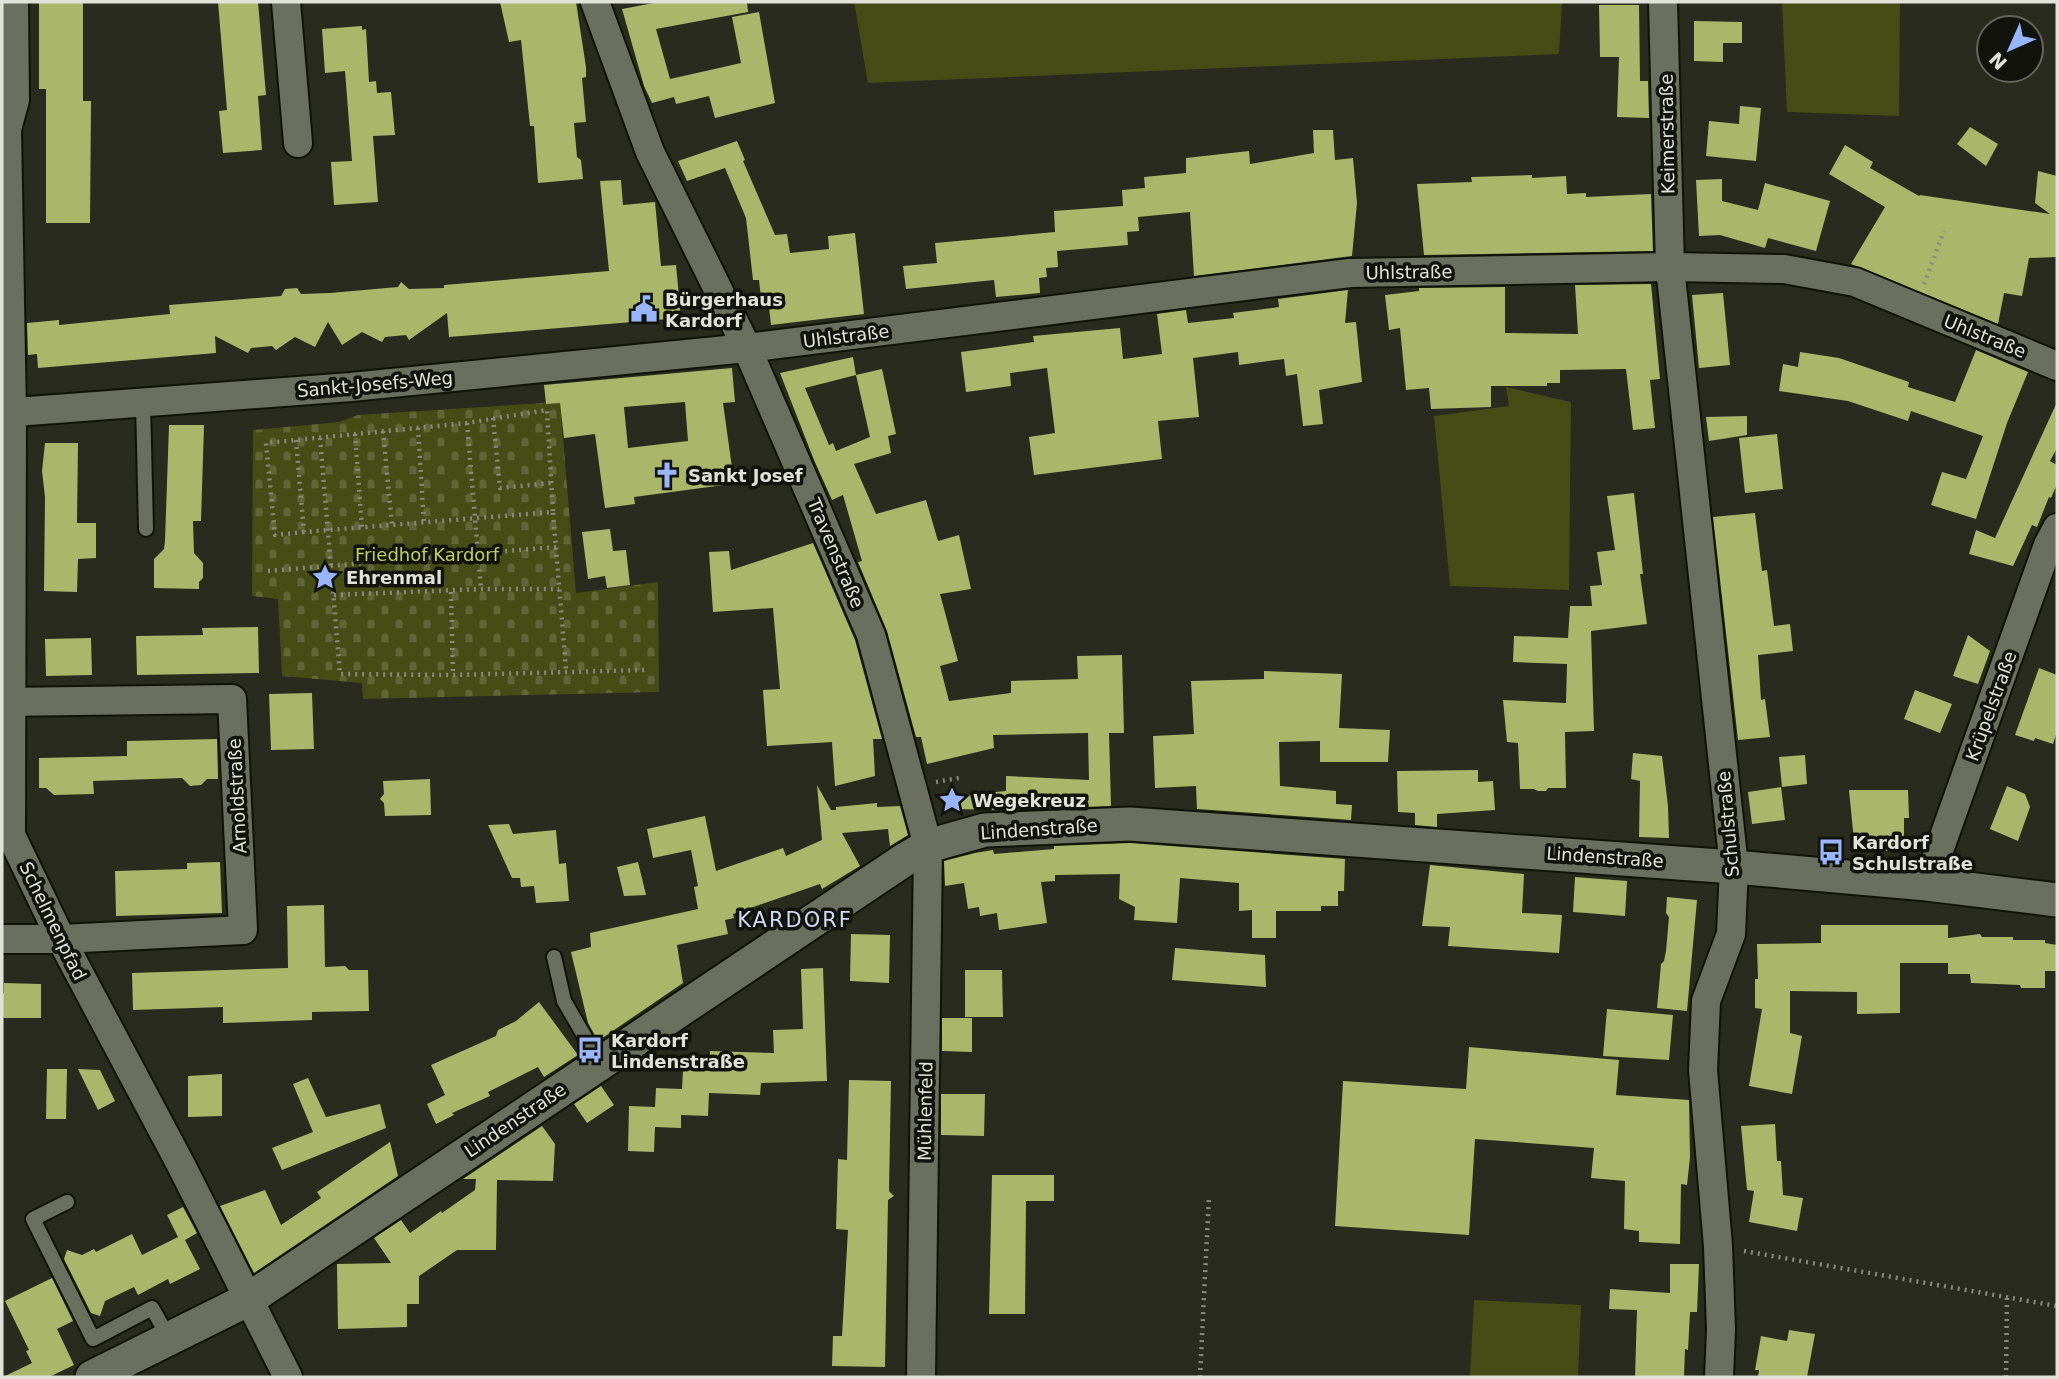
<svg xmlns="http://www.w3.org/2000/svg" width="2059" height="1379" font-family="'DejaVu Sans',sans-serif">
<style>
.grass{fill:#454c15}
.cemetery{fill:url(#cemetery-stones)}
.building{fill:#aab76a;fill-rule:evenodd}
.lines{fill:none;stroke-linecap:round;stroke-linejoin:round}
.service-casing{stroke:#111307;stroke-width:18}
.minor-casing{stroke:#111307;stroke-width:32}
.tertiary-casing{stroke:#111307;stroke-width:37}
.path{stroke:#878a7f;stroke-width:4.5;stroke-dasharray:2 5;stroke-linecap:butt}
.service{stroke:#6b6f5f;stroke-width:14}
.minor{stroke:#6b6f5f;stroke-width:28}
.tertiary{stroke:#6b6f5f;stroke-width:33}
.labels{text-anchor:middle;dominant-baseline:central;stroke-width:7;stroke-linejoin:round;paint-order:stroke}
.street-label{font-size:18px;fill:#e1e3da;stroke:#11130c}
.poi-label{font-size:18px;font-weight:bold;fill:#e1e3da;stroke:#11130c;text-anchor:start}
.park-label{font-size:18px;fill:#becf66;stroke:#11130c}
.quarter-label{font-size:21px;letter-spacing:2px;fill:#cedaf6;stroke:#11130c}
</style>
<defs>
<pattern id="cemetery-stones" width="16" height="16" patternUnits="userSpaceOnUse" patternTransform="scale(1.75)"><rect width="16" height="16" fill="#454c15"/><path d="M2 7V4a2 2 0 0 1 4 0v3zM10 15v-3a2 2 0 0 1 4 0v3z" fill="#606636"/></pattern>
</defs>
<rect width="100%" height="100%" fill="#282b1d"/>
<g class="grass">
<path d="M854 2H1562L1559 54 868 83Z"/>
<path d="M1782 2H1900L1899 116 1787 112Z"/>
<path d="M1506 387 1571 402 1569 590 1450 586 1434 416 1509 406Z"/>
<path d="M1474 1300 1581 1305 1578 1377H1470Z"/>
</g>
<path class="cemetery" d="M560 402 576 593 658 582 659 692 363 699 362 683 282 676 278 599 252 596 253 430 339 422 358 415Z"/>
<g class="building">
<path d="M39 2H83V101H91L90 223H46V89H39Z"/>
<path d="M218 2H258L266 95 258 96 262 150 223 153 219 111 227 110Z"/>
<path d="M500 2H576L586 67V77L582 78 586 122 574 123 577 157 581 160 583 179 538 183 534 126H530L521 40 509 42Z"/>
<path d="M659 2H747L748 12 656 29 670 79 741 63 732 17 759 12 775 103 715 118 709 96 676 104 674 97 652 103 644 86 622 9Z"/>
<path d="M1599 5H1639L1640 81H1648L1649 118 1617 117 1619 57H1600Z"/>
<path d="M1694 21 1742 22V43H1723V62L1694 61Z"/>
<path d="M362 26V30L366 29 369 82 376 81 377 93 391 92 395 135 373 136 378 202 334 205 331 162 352 161 345 71 325 73 322 29Z"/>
<path d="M1740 106 1761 108 1756 161 1706 156 1709 121 1739 124Z"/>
<path d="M1970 127 1998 144 1986 166 1957 144Z"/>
<path d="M1313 130H1333L1335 160 1353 158 1357 203 1352 256 1194 276 1190 212 1138 217 1139 231 1127 232 1128 245 1057 251 1058 267 1046 268 1047 277 1039 278 1040 293 996 297 994 280 906 289 903 266 937 263 935 243 1055 232 1054 211 1123 206 1122 190 1145 188 1144 177 1186 173V158L1249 151 1250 164 1314 153Z"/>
<path d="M737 141 745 160 743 161 775 235 787 234 790 253 829 249 828 236 855 233 864 314 771 325 769 307H762L759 280H753L746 218 725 168 687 181 678 161Z"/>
<path d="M1845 145 1873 162 1870 168 1919 196 1920 195 2050 214 2035 203 2038 171 2057 176V257L2029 258 2022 296 2004 293 1998 324 1851 264 1885 207 1829 174Z"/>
<path d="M1532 175V178L1566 176 1567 194 1586 193V197L1651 194 1653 251 1424 255 1417 184 1472 182 1471 177Z"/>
<path d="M1722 179V201L1758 210 1765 183 1830 201 1816 251 1768 238 1765 248 1720 235 1699 236 1696 180Z"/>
<path d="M621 180 623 205 655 202 661 266 676 265 681 318 449 337 447 313 409 340 406 335 385 337 382 342 362 332 342 345 328 322 315 347 295 337 276 350 272 346 262 347 251 348 248 353 215 336 216 353 38 368 37 354 28 355 27 323 59 320V325L170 314 169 305 281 296 285 289 297 288 301 294 330 293 398 287 401 282 409 289 444 288V285L609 271 600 181Z"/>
<path d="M1651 284 1660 379 1650 380 1655 428 1633 430 1626 369 1560 370V383H1547V386H1491V407L1431 409 1429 388 1406 390 1400 328 1389 330 1385 295 1419 291V288L1505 287V333L1578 334 1575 285Z"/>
<path d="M1348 290 1345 323 1356 322 1362 382 1319 390 1323 424 1303 426 1297 374 1286 376 1284 359 1239 365 1238 352 1193 358 1199 417 1158 421 1162 459 1034 475 1029 437 1055 433 1047 368 1010 373 1011 386 966 392 961 352 1034 342 1033 336 1120 328 1123 359 1162 354 1157 314 1186 310 1188 323 1234 318 1233 313 1279 307 1278 299Z"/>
<path d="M1723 293 1730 365 1699 368 1692 295Z"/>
<path d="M1976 350 2028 372 2007 423 1976 519 1931 505 1942 472 1966 479 1983 436 1911 411 1908 421 1848 401 1779 391 1783 364 1798 367 1800 352 1839 358 1909 382 1908 387 1955 402Z"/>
<path d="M853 357 856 375 882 369 896 434 888 436 891 453 854 464 876 514 926 500 938 541 959 535 971 589 940 594 958 661 940 666 949 701 1011 693V681L1078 679 1077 656 1122 655 1124 733H1109L1111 806 999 810 955 809 954 796 1006 791V776L1089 780 1088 733 993 735 994 748 927 764 921 737H916L887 631 858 562 862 561 843 495 832 500 814 460 780 373ZM856 375 870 437 836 451 833 443 829 445 805 388Z"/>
<path d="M732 368 735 402 723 403 734 482 724 483V485L634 497 635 504 605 508 595 434 564 438 560 403 546 404 544 385ZM685 402 688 441 628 448 624 407Z"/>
<path d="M2057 402V448L2050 461 2057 465V484L2051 498 2049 497 2037 527 2032 525 2013 566 1969 554 1976 530 1995 538Z"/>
<path d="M1747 416V435L1709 441 1706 417Z"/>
<path d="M169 425H204L201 521H193L194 553 203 563V578L199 582V589L154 588V559L164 549 165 541Z"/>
<path d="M1777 434 1783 489 1745 493 1739 438Z"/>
<path d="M45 443H78L77 523H96V558L78 559 77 592 44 591 45 497 42 471Z"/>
<path d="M1634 493 1643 574H1640L1647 624 1591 631 1594 731 1565 732 1566 788H1548L1546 791H1538L1534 789H1520L1518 743 1507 742 1503 700 1566 703 1567 664 1513 662 1514 636 1568 638 1570 606H1592L1590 586 1602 585 1597 552 1615 550 1607 496Z"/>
<path d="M1755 513 1762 571 1767 570 1774 626 1790 624 1793 651 1758 655 1761 700 1765 699 1770 737 1738 740 1713 517Z"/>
<path d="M610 529 613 551 626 550 630 585 607 588 605 576 588 579 582 532Z"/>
<path d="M813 543 855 640 882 739H873L875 776 835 786 832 742 767 746 763 690 780 689 773 608 713 612 709 552 729 551 731 570Z"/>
<path d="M258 627 259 673 137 675 136 636 203 635 202 628Z"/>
<path d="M1968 635 1990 651 1978 684 1953 676Z"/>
<path d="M91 638 92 675 46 676 45 639Z"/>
<path d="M2039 668 2057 675V731L2053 744 2035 738 2034 741 2015 735Z"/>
<path d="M1264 671 1342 674 1339 728 1390 730 1388 762H1320V741L1279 742 1280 786 1336 791V804L1352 805 1351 820 1197 809 1196 786 1155 788 1153 736 1194 734 1191 681 1264 679Z"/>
<path d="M1915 690 1952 704 1940 733 1904 719Z"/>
<path d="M312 693 314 749 271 750 269 694Z"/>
<path d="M217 739 218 779H207L201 785 190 786 182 778 93 781 94 794 54 795 46 788H39V758L127 756V741Z"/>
<path d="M1633 753 1662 756 1668 806 1669 838 1639 837 1640 781 1631 779Z"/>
<path d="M1805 755 1807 784 1782 787 1779 757Z"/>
<path d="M1478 770V782L1493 781 1495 810 1437 814V827L1415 825V813L1398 812 1397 771Z"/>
<path d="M430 779 431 815 385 816 384 803 380 799 384 794 383 781Z"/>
<path d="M817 785 831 810H836V807L877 803V807L900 806 908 835 890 846 888 829 842 833 860 866 822 889 820 884 733 914 734 918 725 920 728 934 677 945 683 983 598 1041 588 1023 571 952 591 947 590 933 698 909 694 887 698 886 691 850 653 858 647 829 705 816 716 871 783 848 786 856 822 840Z"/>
<path d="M2007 786 2025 794 2030 807 2018 841 1990 829Z"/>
<path d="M1781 787 1785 820 1752 824 1748 792Z"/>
<path d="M1849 790H1908L1909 818H1904V851H1855Z"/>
<path d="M509 824 513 834 556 830 559 864 566 863 569 901 536 903 534 886 521 887 520 878H512L488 825Z"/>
<path d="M1130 843 1345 859 1344 891H1338V906H1321V911H1276V938H1252V910L1239 911V883L1180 878 1177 923 1134 920 1135 907 1119 899 1120 874 1055 875V881L1041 882 1047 923 999 930 997 913 980 916 979 907 968 909 964 883 945 886 944 861 975 853 993 850 994 854 1054 849V846Z"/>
<path d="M220 862 222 913 116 916 115 871 187 869V863Z"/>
<path d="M638 862 646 895 624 896 617 867Z"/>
<path d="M1430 865 1524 874 1522 913 1562 915 1559 953 1448 946 1450 927 1422 926Z"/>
<path d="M1575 877 1627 881 1625 916 1573 912Z"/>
<path d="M1667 897 1697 900 1687 1011 1657 1008 1661 964 1664 961 1666 951 1669 917 1666 913Z"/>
<path d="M324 905 325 967 345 966 349 970H368L369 1011 312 1012V1020L223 1023V1007L133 1010 132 973 288 968 287 906Z"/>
<path d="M1821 925H1948V938L1980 934 1982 937H2013V940H2045V943L2057 945V967L2056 971H2045V988H2021L2020 985 1971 983 1970 974H1948V963H1900V1013L1857 1014V992L1790 991V1033L1802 1036 1792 1094 1749 1086 1762 1009 1755 1008V979H1758L1757 944 1821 943Z"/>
<path d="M851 934 890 935 889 983 850 981Z"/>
<path d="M1175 948 1265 955 1266 987 1172 980Z"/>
<path d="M823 968 827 1081 761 1083 760 1095 709 1093 708 1116 681 1115V1128L655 1127 654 1152 628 1151 629 1106 655 1107 656 1088 682 1089 683 1070 710 1071V1051L774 1053 773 1030 803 1029 801 969Z"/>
<path d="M965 970H1002L1003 1017H965Z"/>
<path d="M4 983 41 984V1018H4L2 1016V993H4Z"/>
<path d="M539 1002 578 1055 544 1077 538 1067 488 1092 490 1096 452 1113 454 1115 436 1124 427 1104 445 1095 431 1065 496 1036 498 1030 516 1021Z"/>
<path d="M1607 1009 1673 1015 1669 1060 1603 1056Z"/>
<path d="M942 1018H972V1052L942 1051Z"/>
<path d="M1469 1047 1619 1060 1616 1095 1689 1100 1690 1157 1687 1185 1681 1184 1680 1244 1639 1242V1231L1624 1229 1625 1181 1591 1178 1594 1148 1475 1139 1469 1235 1335 1226 1343 1081 1466 1089Z"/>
<path d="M47 1069H67L66 1119H46Z"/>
<path d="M78 1069 100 1070 115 1101 98 1110Z"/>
<path d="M222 1074V1116L188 1117V1076Z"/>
<path d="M308 1078 326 1117 380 1104 386 1128 282 1170 272 1148 313 1132 293 1084Z"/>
<path d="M849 1080 891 1081 889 1191 894 1196 888 1200 885 1367 832 1366 833 1336H842L848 1230 836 1229 838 1159 847 1160Z"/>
<path d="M601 1086 614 1105 587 1123 574 1104Z"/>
<path d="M941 1094H985L984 1136 941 1135Z"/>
<path d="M1775 1124 1777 1161H1781L1783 1195 1803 1198 1797 1231 1749 1222 1754 1191 1747 1190 1741 1126Z"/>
<path d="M542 1126 555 1144 553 1181 497 1180 496 1250H457L419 1276V1304H407V1327L338 1329 337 1264 391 1263 374 1238 401 1220 410 1233 441 1211 442 1213 475 1190 476 1179H463Z"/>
<path d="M390 1142 398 1176 254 1273 220 1206 265 1190 281 1225 321 1198 317 1192Z"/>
<path d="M992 1175H1054V1201H1026L1025 1314H989Z"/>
<path d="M183 1207 197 1233 185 1240 200 1269 170 1284 168 1279 138 1295 134 1287 105 1301 100 1316 91 1313 64 1259 67 1250 82 1255 94 1249 96 1252 132 1234 142 1255 178 1237 167 1215Z"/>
<path d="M1670 1264H1699L1697 1312H1690L1688 1350 1685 1349 1684 1377H1635L1637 1310 1609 1309 1610 1289 1670 1293Z"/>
<path d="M52 1278 73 1321 57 1329 74 1365 49 1377H3L32 1363 26 1351 29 1350 5 1301Z"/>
<path d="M1789 1330 1815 1334 1807 1377H1758L1759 1370H1755L1761 1336 1787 1341Z"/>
</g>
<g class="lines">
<g class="service-casing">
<g id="service">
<path d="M143 403 146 529"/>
<path d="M554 957 564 1001 600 1063"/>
<path d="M67 1202 33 1219 93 1339 152 1308 169 1338"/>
</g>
</g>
<g class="minor-casing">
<g id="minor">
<path d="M14 2 15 100 7 129 12 414 11 835 61 939 181 1165 288 1377"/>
<path d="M286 2 298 143"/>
<path d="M595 2 650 152 747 348 871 635 928 846 921 1377"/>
<path d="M1663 2 1670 267 1734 867 1731 934 1706 1001 1703 1070 1718 1246 1721 1330 1719 1377"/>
<path d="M2 413 351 387 747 348 1350 273 1670 267 1784 269 1855 282 2057 366"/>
<path d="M2 702 232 699 243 930 61 939H2"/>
<path d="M1927 884 2048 545 2057 528"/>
</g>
</g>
<g class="tertiary-casing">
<path id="tertiary" d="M92 1377 249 1299 904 860 928 846 985 830 1130 824 1734 867 1927 884 2057 900"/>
</g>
<g class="path">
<path d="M1924 284 1944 231"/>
<path d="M493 418 500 488 551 483"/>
<path d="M467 423 481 589"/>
<path d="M418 428 424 523"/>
<path d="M383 431 392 525"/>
<path d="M355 434 362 528"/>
<path d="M320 438 340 674 453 675 645 670"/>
<path d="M296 440 304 532 553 512 566 670"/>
<path d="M304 532 275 535 266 443 467 423 547 410 553 512"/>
<path d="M268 571 556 547"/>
<path d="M451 592 453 675"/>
<path d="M334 595 481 589H559"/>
<path d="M936 782 959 778"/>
<path d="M1744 1251 2057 1306"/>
<path d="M1200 1377 1209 1196"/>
<path d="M2006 1377 2007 1297"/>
</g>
<use href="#service" class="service"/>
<use href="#minor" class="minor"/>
<use href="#tertiary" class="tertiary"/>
</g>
<defs>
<g id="civic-bare" transform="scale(2.1)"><path d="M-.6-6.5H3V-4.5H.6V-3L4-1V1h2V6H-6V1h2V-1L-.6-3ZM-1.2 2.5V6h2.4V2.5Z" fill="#98b5fd" stroke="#11130c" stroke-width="2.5" paint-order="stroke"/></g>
<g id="church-bare" transform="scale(2.1)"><path d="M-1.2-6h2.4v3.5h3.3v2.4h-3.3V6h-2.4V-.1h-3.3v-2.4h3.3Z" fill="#98b5fd" stroke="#11130c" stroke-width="2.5" paint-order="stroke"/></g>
<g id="sight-bare" transform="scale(2.1)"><path d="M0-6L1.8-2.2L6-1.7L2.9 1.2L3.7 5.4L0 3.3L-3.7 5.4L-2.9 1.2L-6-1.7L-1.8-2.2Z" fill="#98b5fd" stroke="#11130c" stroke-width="2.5" paint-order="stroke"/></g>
<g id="bus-bare" transform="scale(2.1)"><path d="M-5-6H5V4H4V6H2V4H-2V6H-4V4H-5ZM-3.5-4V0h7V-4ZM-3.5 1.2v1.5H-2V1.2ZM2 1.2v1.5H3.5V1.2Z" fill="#98b5fd" stroke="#11130c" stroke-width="2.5" paint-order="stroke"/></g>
</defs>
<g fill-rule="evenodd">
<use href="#civic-bare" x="644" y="309"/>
<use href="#church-bare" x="667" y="475"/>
<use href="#sight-bare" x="325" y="577"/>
<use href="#sight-bare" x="952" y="800"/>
<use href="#bus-bare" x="1831" y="852"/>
<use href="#bus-bare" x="590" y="1050"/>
</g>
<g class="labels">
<g class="street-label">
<text transform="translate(1667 134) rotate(-91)">Keimerstraße</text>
<text transform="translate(1409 272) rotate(-1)">Uhlstraße</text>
<text transform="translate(846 336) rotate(-7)">Uhlstraße</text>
<text transform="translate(1985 336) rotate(22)">Uhlstraße</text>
<text transform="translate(375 384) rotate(-5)">Sankt-Josefs-Weg</text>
<text transform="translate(836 553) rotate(67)">Travenstraße</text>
<text transform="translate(1991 706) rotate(-70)">Krüpelstraße</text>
<text transform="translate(237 796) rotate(-93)">Arnoldstraße</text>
<text transform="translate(1728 824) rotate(-95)">Schulstraße</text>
<text transform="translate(1039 829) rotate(-4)">Lindenstraße</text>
<text transform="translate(1605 857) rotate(4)">Lindenstraße</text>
<text transform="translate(53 921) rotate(64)">Schelmenpfad</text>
<text transform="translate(925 1111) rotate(-89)">Mühlenfeld</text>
<text transform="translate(515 1120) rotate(-34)">Lindenstraße</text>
</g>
<g class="poi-label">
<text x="665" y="299">Bürgerhaus<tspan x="665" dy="21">Kardorf</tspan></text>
<text x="688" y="475">Sankt Josef</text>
<text x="346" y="577">Ehrenmal</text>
<text x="973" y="800">Wegekreuz</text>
<text x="1852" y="842">Kardorf<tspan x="1852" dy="21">Schulstraße</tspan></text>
<text x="611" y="1040">Kardorf<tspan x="611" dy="21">Lindenstraße</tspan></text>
</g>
<g class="park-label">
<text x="427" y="554">Friedhof Kardorf</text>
</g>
<g class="quarter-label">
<text x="795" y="920">KARDORF</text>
</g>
</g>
<rect width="2059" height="1379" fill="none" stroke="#e1e3da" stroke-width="7"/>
<g transform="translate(2010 49) rotate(225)"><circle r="33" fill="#11130c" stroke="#64665e" stroke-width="2"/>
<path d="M0-5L12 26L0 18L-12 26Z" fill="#98b5fd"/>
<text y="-10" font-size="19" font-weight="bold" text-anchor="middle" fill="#e1e3da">N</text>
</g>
</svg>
